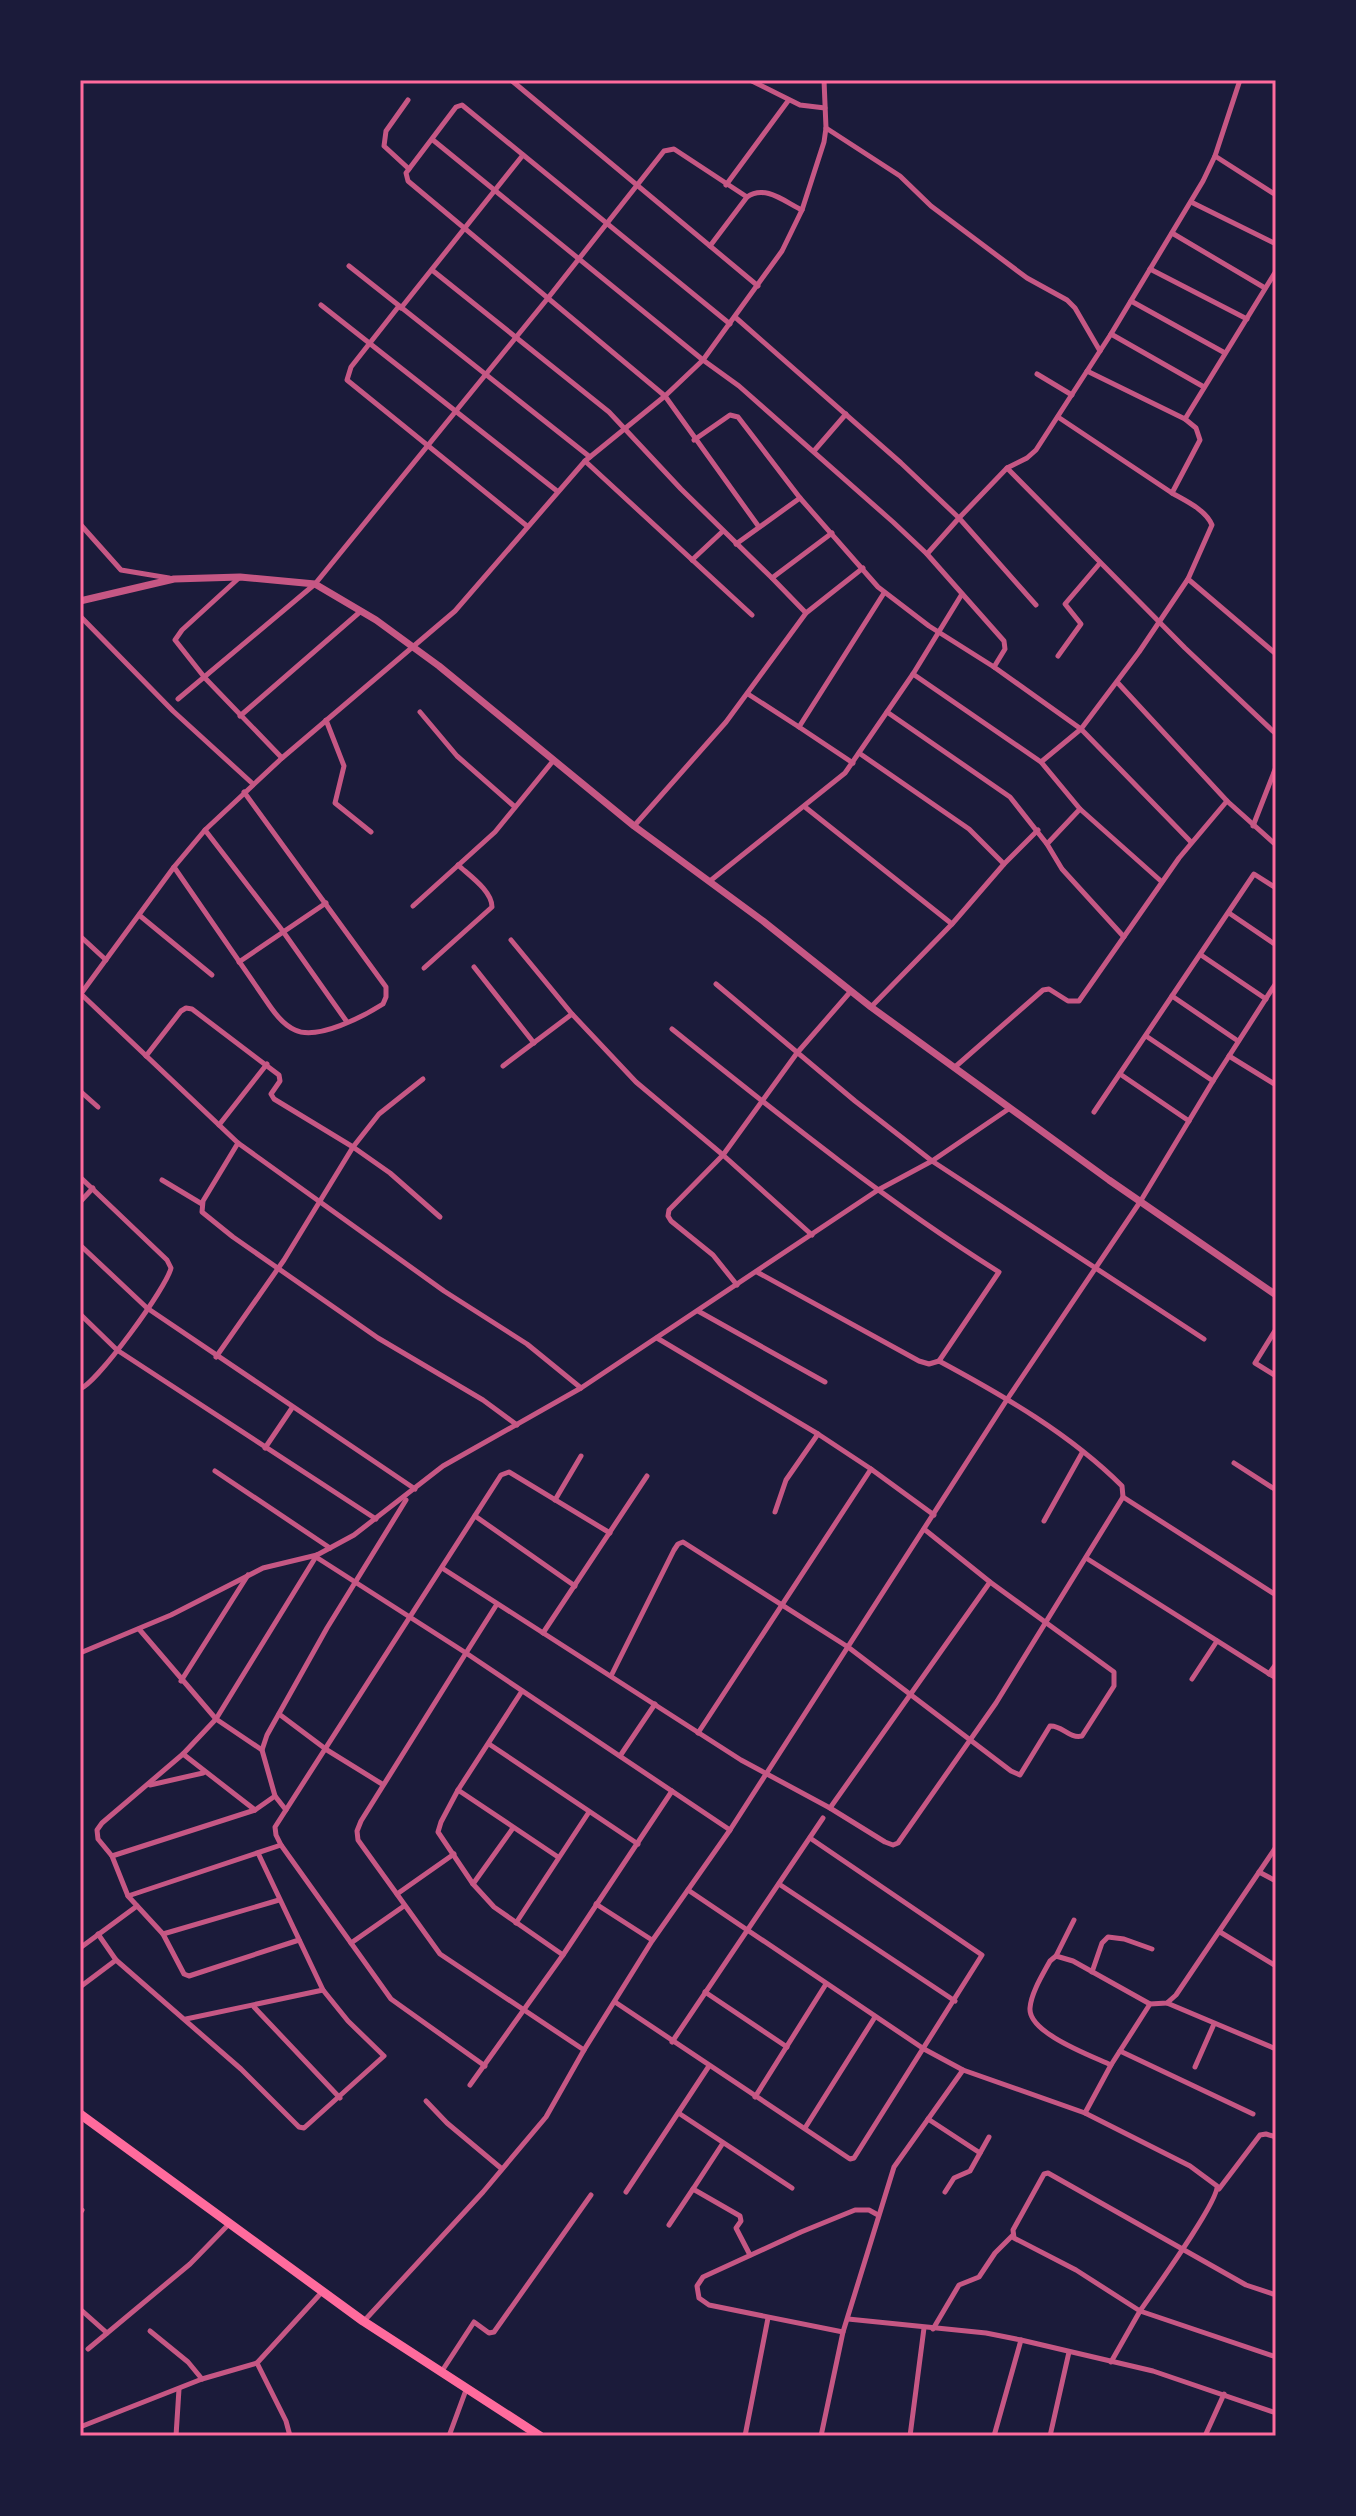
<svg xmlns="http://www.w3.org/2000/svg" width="1356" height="2516" font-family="'DM Sans',sans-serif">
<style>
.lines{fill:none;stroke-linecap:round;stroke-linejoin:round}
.minor{stroke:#c65784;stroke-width:5}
.tertiary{stroke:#c65784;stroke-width:7}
.trunk{stroke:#ff6b9d;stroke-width:9}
.neatline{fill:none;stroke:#ff6b9d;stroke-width:3}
</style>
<rect width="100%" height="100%" fill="#1b1b3a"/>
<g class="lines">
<g class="minor">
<path d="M511 80 758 286"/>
<path d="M750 80 800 105 825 108"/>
<path d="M408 100 386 131 384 146 409 169"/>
<path d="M826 128 900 176 931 206 1027 278 1067 300 1075 308 1100 351"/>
<path d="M433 140 703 360 739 386 893 522 927 554 1004 641 1005 649 994 667 1081 729 1139 652 1188 579 1276 654"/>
<path d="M1215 156 1276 195"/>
<path d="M726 185 788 101"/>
<path d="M1191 202 1276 244"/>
<path d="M1172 233 1265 288"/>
<path d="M710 246 747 197"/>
<path d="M349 266 590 457"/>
<path d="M1150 269 1247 319"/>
<path d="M432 270 609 412 681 489 772 578 832 533"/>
<path d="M1131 301 1225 353"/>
<path d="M321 305 557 491"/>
<path d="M399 306 351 367 347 380 527 526"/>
<path d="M401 308 523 155"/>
<path d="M735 317 901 463 959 518 927 554"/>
<path d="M730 324 462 105 456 107 406 173 408 181 665 396 759 527"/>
<path d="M1111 334 1204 387"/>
<path d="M1087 371 1185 419 1276 271"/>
<path d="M1037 374 1072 395"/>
<path d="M1058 417 1172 493"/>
<path d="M1185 419 1196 428 1200 440 1172 493C1186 501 1206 510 1212 525L1188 579"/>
<path d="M694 440 730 415 738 417 800 498 878 587 929 626 994 667"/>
<path d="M814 451 846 414"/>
<path d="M585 461 752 615"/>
<path d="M1007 468 1185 648 1276 734"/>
<path d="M80 524 121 570 169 578"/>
<path d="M736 544 800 498"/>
<path d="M692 560 723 531"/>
<path d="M240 577 182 630 175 640 205 678 282 758"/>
<path d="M772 578 806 613"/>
<path d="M1036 605 959 518 1007 468 1027 458 1036 450 1111 334 1203 181 1215 156 1240 80"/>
<path d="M80 616 173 711 253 784"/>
<path d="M1058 656 1081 624 1065 604 1100 563"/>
<path d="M1117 682 1227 801 1276 845"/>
<path d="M748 694 799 727"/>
<path d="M178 699 315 584 548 298 664 151 674 149 747 197C765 184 785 202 802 210"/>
<path d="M420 712 457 756 515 807"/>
<path d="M887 712 1010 797 1047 844 1080 809 1041 762 913 674"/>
<path d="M240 716 361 611"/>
<path d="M326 720 344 766 335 803 371 832"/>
<path d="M859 753 969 829 1004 864 1038 830"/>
<path d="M1041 762 1081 729 1191 842"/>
<path d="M853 763 799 727 884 593"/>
<path d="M805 807 952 924 1004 864"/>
<path d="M1080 809 1162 882"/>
<path d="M634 826 726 722 806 613 863 568"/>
<path d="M1253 826 1276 767"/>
<path d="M205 830 282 930 347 1022"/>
<path d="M1047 844 1062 869 1124 937"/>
<path d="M174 867 265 999C273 1011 282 1024 295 1030 317 1041 364 1016 383 1004L386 997V987L244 792"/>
<path d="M710 881 845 773 913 674 962 594"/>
<path d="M413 906 495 832 553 761"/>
<path d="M1229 913 1276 945"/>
<path d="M139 915 212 975"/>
<path d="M80 936 106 960"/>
<path d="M511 940 572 1014"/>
<path d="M1201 955 1266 999"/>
<path d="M239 962 326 903"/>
<path d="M474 967 534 1043"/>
<path d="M424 968 492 907C492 891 470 876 458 865"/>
<path d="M716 984 855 1101 932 1161 1204 1339"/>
<path d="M81 994 238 1143 444 1291 527 1344 581 1388"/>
<path d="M80 995 174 867 205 830 282 758 455 611 585 461 665 396 703 360 782 251 802 210 824 142 826 128 824 80"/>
<path d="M871 1007 952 924"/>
<path d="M672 1029C778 1114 884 1200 999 1272L939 1361"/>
<path d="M1146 1036 1213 1081"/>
<path d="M1238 1041 1172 996 1254 874 1276 888"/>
<path d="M146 1056 181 1011 186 1008 192 1009 279 1075 280 1081 271 1094 274 1099 353 1147 284 1260 216 1357"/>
<path d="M1229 1056 1276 1085"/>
<path d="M503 1066 572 1014 636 1082 723 1155 812 1235"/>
<path d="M955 1067 1043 990 1049 989 1068 1001H1079L1179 858 1227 801"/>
<path d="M1120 1074 1189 1121"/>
<path d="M423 1079 379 1114 353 1147 390 1173 440 1217"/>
<path d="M80 1091 98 1107"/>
<path d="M1094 1112 1172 996"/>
<path d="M219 1125 267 1064"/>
<path d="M238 1143 203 1201 202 1212 233 1237 378 1338 483 1400 517 1425"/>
<path d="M80 1177 167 1260 171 1268C167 1287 97 1383 80 1389"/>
<path d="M162 1180 202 1204"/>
<path d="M80 1202 93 1188"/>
<path d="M80 1245 147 1308 415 1489"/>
<path d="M737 1285 713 1255 671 1221 668 1216 669 1210 723 1155 797 1053 851 991"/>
<path d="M698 1311 825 1382"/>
<path d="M80 1314 117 1350 376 1519"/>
<path d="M1276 1329 1255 1363 1276 1376"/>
<path d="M657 1338 818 1434"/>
<path d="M265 1448 292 1408"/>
<path d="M1234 1463 1276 1490"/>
<path d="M215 1471 330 1548"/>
<path d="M1123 1497 1276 1595"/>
<path d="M555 1500 581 1456"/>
<path d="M775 1512 786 1480 818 1434 871 1469"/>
<path d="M475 1516 575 1586"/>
<path d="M1044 1521 1082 1453"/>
<path d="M316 1557 466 1653 497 1604"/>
<path d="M1086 1558 1276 1678"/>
<path d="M442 1568 741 1760 830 1808 885 1842 893 1845 898 1843 996 1703 1123 1497 1122 1486C1070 1434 1004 1396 939 1361L929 1364 919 1361 757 1272"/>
<path d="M543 1633 647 1476"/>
<path d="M80 1653 171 1615 263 1568 317 1555 354 1535 443 1466 581 1388 878 1190 932 1161 1010 1108"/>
<path d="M1269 1674 1276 1664"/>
<path d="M611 1676 674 1550 678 1544 683 1542 848 1647 1011 1771 1020 1775 1050 1726C1062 1725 1069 1739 1082 1736L1114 1686V1672L990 1582 924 1529"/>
<path d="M1192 1679 1217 1641"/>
<path d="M181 1681 248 1575"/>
<path d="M522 1691 458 1790 441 1822 438 1832 473 1884 494 1907 563 1955"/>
<path d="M279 1714 327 1750 382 1784"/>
<path d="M698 1733 871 1469 934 1515"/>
<path d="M489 1744 638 1844"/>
<path d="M262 1750 267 1735 327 1628 406 1500"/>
<path d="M183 1754 255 1810"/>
<path d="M620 1756 655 1704"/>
<path d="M150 1785 203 1773"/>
<path d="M458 1790 558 1857"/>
<path d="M275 1796 286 1810"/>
<path d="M830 1808 990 1582"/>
<path d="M112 1856 255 1810 275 1796 262 1750 216 1719 139 1629"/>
<path d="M1259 1872 1276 1881"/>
<path d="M473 1884 513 1828"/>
<path d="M779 1884 955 2001"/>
<path d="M688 1890 924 2049 963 2070"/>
<path d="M397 1894 454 1854"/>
<path d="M128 1896 281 1845"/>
<path d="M279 1900 163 1934 128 1896 112 1856 98 1839 97 1830 102 1823 183 1754 216 1719 317 1555"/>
<path d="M596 1904 652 1940"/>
<path d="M516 1923 589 1812"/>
<path d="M1220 1932 1276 1966"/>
<path d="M98 1934 116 1960 241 2069 299 2127 304 2128 384 2056 348 2021 323 1990 258 1853"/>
<path d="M163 1934 184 1974 189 1976 299 1940"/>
<path d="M351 1943 404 1906"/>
<path d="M80 1948 137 1906"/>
<path d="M1056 1956 1074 1920"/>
<path d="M1092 1972 1102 1943 1108 1937 1124 1939 1152 1949"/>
<path d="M80 1987 116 1960"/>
<path d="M705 1992 787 2047"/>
<path d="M615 2002 850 2159 854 2158 982 1955 810 1838"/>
<path d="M1167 2003 1276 2049"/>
<path d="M254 2007 340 2098"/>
<path d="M186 2019 323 1990"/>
<path d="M672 2042 823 1818"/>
<path d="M584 2050 440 1954 358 1840 357 1831 361 1821 466 1653 730 1830"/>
<path d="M1120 2051 1253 2114"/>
<path d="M1111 2065C1092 2056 1028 2033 1030 2008 1031 1993 1043 1974 1050 1961L1056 1956 1073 1961 1150 2004"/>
<path d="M485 2066 391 1999 281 1845 276 1835 275 1827 501 1475 509 1472 610 1533"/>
<path d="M1195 2067 1214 2024"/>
<path d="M470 2085 563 1955 672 1791"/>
<path d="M755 2097 826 1984"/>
<path d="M426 2101 447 2123 502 2169"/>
<path d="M1085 2113 1190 2166 1217 2186C1219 2201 1153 2292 1140 2311L1076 2270 1014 2238 1013 2230 1044 2174 1048 2173 1246 2285 1276 2295"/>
<path d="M680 2114 792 2188"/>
<path d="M928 2119 980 2153"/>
<path d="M805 2128 875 2017"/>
<path d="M723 2143 693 2189 740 2216 741 2221 736 2228 750 2255"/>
<path d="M1219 2189 1260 2135 1266 2134 1276 2137"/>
<path d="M626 2192 709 2066"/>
<path d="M945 2192 954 2178 970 2171 989 2137"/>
<path d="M80 2213 82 2210"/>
<path d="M669 2225 693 2189"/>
<path d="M80 2309 107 2333"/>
<path d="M848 2319 986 2333 1021 2340 1153 2371 1276 2413"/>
<path d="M364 2321 483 2192 546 2117 584 2050 652 1941 730 1830 1008 1398 1140 1202 1213 1081 1276 983"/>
<path d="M933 2329 959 2285 979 2277 995 2253 1012 2236"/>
<path d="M150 2331 188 2362 202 2379"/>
<path d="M843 2332 709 2305 699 2298 697 2286 703 2277 801 2232 855 2210H869L878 2215"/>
<path d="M88 2349 190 2264 229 2224"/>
<path d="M1111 2362 1140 2311 1276 2357"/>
<path d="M257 2363 286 2421 290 2436"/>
<path d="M442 2371 474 2322 489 2333 494 2332 591 2195"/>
<path d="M80 2427 202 2379 257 2363 322 2292"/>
<path d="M176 2436 179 2389"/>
<path d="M449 2436 466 2390"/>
<path d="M745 2436 768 2318"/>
<path d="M821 2436 843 2332 894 2167 963 2070 1085 2113 1111 2065 1150 2004 1167 2003 1176 1995 1276 1847"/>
<path d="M910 2436 924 2328"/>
<path d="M994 2436 1021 2340"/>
<path d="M1050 2436 1069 2352"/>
<path d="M1205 2436 1224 2394"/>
</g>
<path class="tertiary" d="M80 601 174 579 240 577 315 584 376 620 439 666 634 826 763 921 871 1007 1109 1180 1276 1295"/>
<path class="trunk" d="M80 2114 363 2321 540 2436"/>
</g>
<rect width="1356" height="2516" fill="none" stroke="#1b1b3a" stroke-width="164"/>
<rect x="82" y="82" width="1192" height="2352" class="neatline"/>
</svg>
